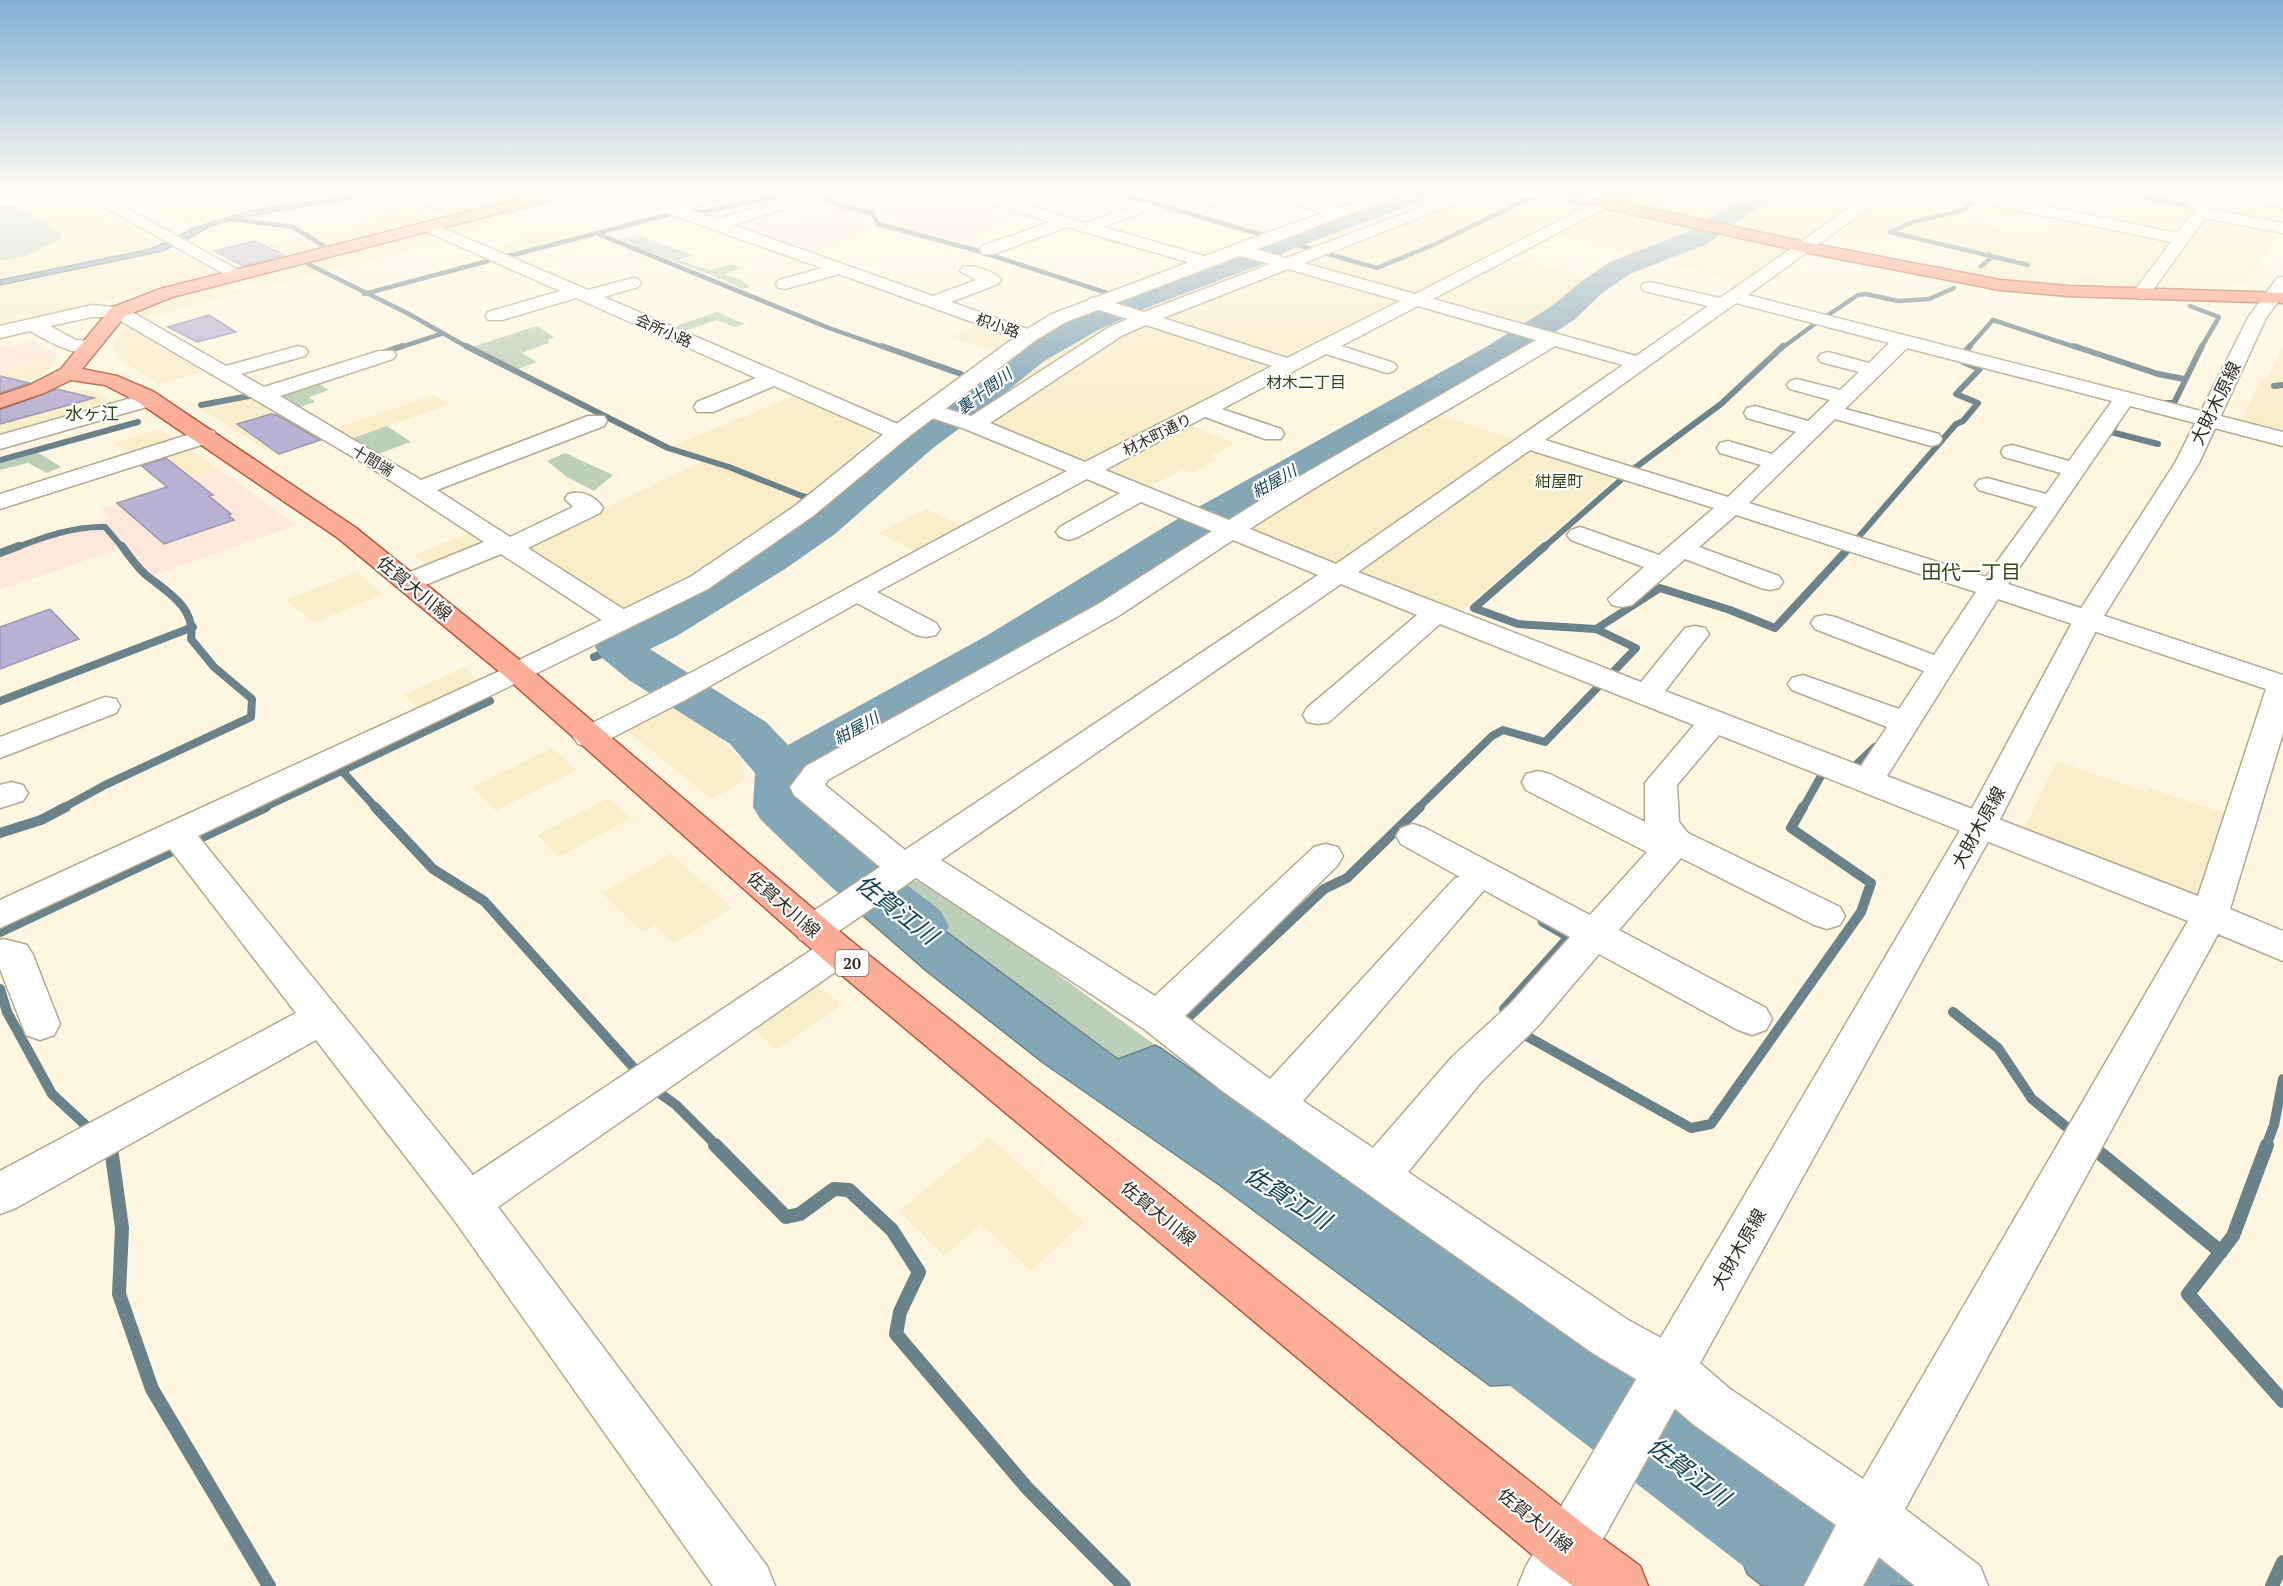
<svg xmlns="http://www.w3.org/2000/svg" width="2283" height="1586" font-family="'PT Serif','Noto Sans JP',serif">
<style>
.built{fill:#faedca}
.medical{fill:#fee7db}
.green{fill:#bcd0b9}
.water{fill:#84a7b8;stroke:#6a828a;stroke-width:1.5}
.lines{fill:none;stroke-linecap:round;stroke-linejoin:round}
.stream-far4{stroke:#6a828a;stroke-width:4.5}
.stream-far3{stroke:#6a828a;stroke-width:6}
.stream-far2{stroke:#6a828a;stroke-width:8}
.stream-far1{stroke:#6a828a;stroke-width:10}
.stream{stroke:#6a828a;stroke-width:14}
.river{fill:#84a7b8;fill-rule:evenodd}
.building{fill:#bab2d2;stroke:#9e97b1;stroke-width:1.5}
.minor-casing{stroke:#b4aa90;stroke-width:3}
.tertiary-casing{stroke:#b4aa90;stroke-width:3}
.primary-casing{stroke:#b25b41;stroke-width:3}
.trunk-casing{stroke:#b25b41;stroke-width:3}
.minor{fill:#fff;fill-rule:evenodd}
.tertiary{fill:#fff;fill-rule:evenodd}
.primary{fill:#fbad98;fill-rule:evenodd}
.trunk{fill:#fa9276;fill-rule:evenodd}
.labels{text-anchor:middle;dominant-baseline:central;stroke-width:4.5;stroke-linejoin:round;paint-order:stroke}
.far-street-label{font-size:15px;fill:#2e2a20;stroke:#fff}
.far-neighbourhood-label{font-size:16px;fill:#334611;stroke:#fff}
.far-water-label{font-size:16px;font-style:italic;fill:#0f4154;stroke:#fff}
.shield{fill:#fff;stroke:#6d6a63;stroke-width:1.5}
.shield-label{font-size:16px;font-weight:bold;fill:#2e2a20}
.street-label{font-size:18px;fill:#2e2a20;stroke:#fff}
.far-quarter-label{font-size:18px;fill:#334611;stroke:#fff}
.neighbourhood-label{font-size:20px;fill:#334611;stroke:#fff}
.near-water-label{font-size:24px;font-style:italic;fill:#0f4154;stroke:#fff}
</style>
<rect width="100%" height="100%" fill="#fef6e0"/>
<g class="built">
<path d="M0 193H66L208 271 201 277 145 292 0 327Z"/>
<path d="M130 193H362L243 210 188 224 179 223 142 204Z"/>
<path d="M520 193H541L449 216 442 213Z"/>
<path d="M1150 193H1195L1164 204 1138 198Z"/>
<path d="M1431 193H1534L1727 238H1737L1803 252 1754 286 1555 233 1510 257 1593 278 1555 310 1522 328 1417 299 1177 421 1235 443 1211 456 1217 459 1192 473 1182 470 1147 488 967 416 1042 355 1095 323 1256 260 1294 241Z"/>
<path d="M1580 193H1704L1742 201 1715 221Z"/>
<path d="M1770 193H1954L2032 210 2015 220 1964 210 1946 216 2037 235 2072 215 2099 220 2110 212 2066 203 2082 193H2122L2193 208 2206 193H2283V229L2245 282 2221 289 2052 284 1964 275 1989 256H2002L1904 237 1893 232 1868 243 1827 235 1814 244 1725 225Z"/>
<path d="M409 208 435 220 257 264H239L232 261 267 252 261 248 369 222 364 219Z"/>
<path d="M510 212 526 217 456 235 445 230Z"/>
<path d="M550 227 581 237 600 233 607 236 512 259 491 250 525 240 517 236Z"/>
<path d="M425 233H435L451 239 262 288 245 278Z"/>
<path d="M226 283 242 292 139 321 136 314 160 302Z"/>
<path d="M979 323 1018 337 999 352 949 338Z"/>
<path d="M132 325 210 369 159 384 118 359 113 346 126 326Z"/>
<path d="M2283 345V438L2238 427 2261 379 2268 378Z"/>
<path d="M58 355 47 372 0 394V372Z"/>
<path d="M67 391H96L118 405 0 441V410Z"/>
<path d="M798 394 872 427 875 436 786 512 693 572 653 595 624 607H614L516 544 596 513 699 463 706 457 670 447Z"/>
<path d="M433 395 450 404 348 440 331 430Z"/>
<path d="M258 397 329 438 277 456 199 408Z"/>
<path d="M1436 414 1620 474 1458 614 1241 529Z"/>
<path d="M159 429 179 443 135 458 115 443Z"/>
<path d="M186 446 220 470 169 487 135 462Z"/>
<path d="M926 509 968 528 920 554 879 533Z"/>
<path d="M475 531 496 544 433 569 414 555Z"/>
<path d="M357 572 383 594 314 623 286 600Z"/>
<path d="M464 667 483 685 425 713 404 695Z"/>
<path d="M665 703 713 733 741 759 745 780 712 799 621 726Z"/>
<path d="M552 748 577 770 496 811 472 787Z"/>
<path d="M2057 761 2147 792 2149 788 2225 813 2198 901 2021 835Z"/>
<path d="M608 798 631 818 559 857 537 835Z"/>
<path d="M671 854 732 908 674 943 655 925 642 932 602 893Z"/>
<path d="M810 978 841 1005 776 1050 746 1022Z"/>
<path d="M989 1137 1084 1222 1031 1271 981 1224 944 1256 899 1211Z"/>
</g>
<g class="medical">
<path d="M940 193H957L1034 216 955 243 882 223 877 213Z"/>
<path d="M834 207 869 214 876 224 864 232 805 254 723 225 755 215 778 223Z"/>
<path d="M32 340 58 355 0 372V348Z"/>
<path d="M220 470 296 525 151 576 120 548 0 590V554L110 519 102 509Z"/>
</g>
<g class="green">
<path d="M0 205 15 206 61 233 62 238 26 256 0 261Z"/>
<path d="M638 235 692 255 679 260 710 270 733 264 741 268 725 274 741 280 750 287 741 289 726 281 617 240Z"/>
<path d="M717 312 745 324 734 327 717 320 681 332 670 328Z"/>
<path d="M537 326 554 337 548 340 549 343 521 353 537 362 518 369 472 347Z"/>
<path d="M314 381 329 390 309 397 315 402 294 409 269 395Z"/>
<path d="M387 426 411 442 375 455 348 440Z"/>
<path d="M37 452 61 467 47 473 28 463 0 470V462Z"/>
<path d="M565 453 613 475 594 491 567 477 547 461Z"/>
<path d="M914 880 946 893 1155 1045 1119 1059 908 902 901 888Z"/>
</g>
<g class="water">
<path d="M364 193H384L243 217 214 225 163 251 0 285V280L151 249 197 227 249 211Z"/>
<path d="M901 888 908 903 1118 1059 1155 1045 1161 1048 1572 1339 1535 1384 1490 1386 1219 1185 1043 1063 926 971 862 915Z"/>
<path d="M1749 1473 1778 1474 1918 1586H1762L1747 1574 1724 1514Z"/>
</g>
<g class="lines">
<g class="stream-far4">
<path d="M814 193 842 206 872 213 878 224 975 250 1135 302"/>
<path d="M1117 193 1377 268 1435 244 1532 197"/>
<path d="M1418 193 1421 194"/>
<path d="M2126 193 2188 206"/>
<path d="M1976 199 1961 211 1915 221 1890 232 2028 265"/>
<path d="M684 209 704 212 792 193"/>
<path d="M230 219 293 227 324 246"/>
<path d="M598 234 829 328 886 348"/>
<path d="M509 256 667 215"/>
<path d="M308 264 409 314 469 348"/>
<path d="M1981 266 1990 259 1989 254"/>
<path d="M364 294 488 261"/>
<path d="M2190 306 2219 317 2201 348"/>
<path d="M1822 319 1858 295 1866 294 1898 301 1929 299 1954 288"/>
<path d="M398 348 441 334"/>
<path d="M1782 348 1816 323"/>
<path d="M1968 348 1993 320 2078 348"/>
</g>
<g class="stream-far3">
<path d="M466 346 668 448 729 467 802 496 841 505"/>
<path d="M882 346 961 374"/>
<path d="M2074 346 2158 374 2184 379"/>
<path d="M379 354 402 346"/>
<path d="M1963 354 1970 346"/>
<path d="M2274 386 2283 385"/>
<path d="M2158 403H2174L2202 346"/>
<path d="M201 405 249 396"/>
<path d="M2116 424 2111 432 2158 444"/>
<path d="M0 460 138 422"/>
<path d="M1632 470 1721 404 1783 346"/>
<path d="M1856 540 1956 424 1963 421 1978 403 1956 394 1980 369 1963 362"/>
<path d="M15 548C44 537 74 526 105 527L123 548"/>
<path d="M1543 548 1623 478"/>
</g>
<g class="stream-far2">
<path d="M1545 546 1474 608 1518 624 1596 629 1636 648 1613 672"/>
<path d="M0 553 19 546"/>
<path d="M1596 629 1660 588 1730 610 1775 628 1848 549"/>
<path d="M594 657 618 647"/>
<path d="M0 701 193 627"/>
<path d="M1857 764 1875 747"/>
<path d="M343 772 376 808"/>
<path d="M63 808 105 785 251 717 252 699 214 667 191 639C196 607 167 592 146 575 137 567 129 556 122 546"/>
<path d="M263 808 490 701"/>
<path d="M1418 808 1492 736 1503 730 1545 742 1600 685"/>
<path d="M1803 808 1821 776"/>
</g>
<g class="stream-far1">
<path d="M375 807 433 869 484 901 642 1077"/>
<path d="M0 833 41 820 66 807"/>
<path d="M0 932 266 807"/>
<path d="M0 989 7 1012 52 1094 94 1133"/>
<path d="M1504 1009 1569 937 1543 922"/>
<path d="M1953 1012 1998 1048 2032 1099 2075 1134"/>
<path d="M1180 1025 1324 889 1347 878 1420 807"/>
<path d="M1523 1034 1691 1128 1711 1124 1861 912 1871 883 1791 828 1803 807"/>
<path d="M651 1087 676 1105 717 1146"/>
<path d="M107 1144 109 1146"/>
<path d="M2266 1146 2274 1125 2283 1079"/>
</g>
<g class="stream">
<path d="M108 1145 111 1148 122 1228 119 1294 152 1389 269 1586"/>
<path d="M715 1145 786 1217 800 1214 834 1189 849 1190 892 1230 919 1272 900 1312 896 1334 1027 1488 1124 1586"/>
<path d="M2267 1145 2233 1236 2188 1294 2283 1401"/>
<path d="M2091 1146 2221 1252"/>
<path d="M2272 1586 2283 1562"/>
</g>
<g class="river">
<path d="M1398 193H1435L1432 198 1294 248 1265 263 1146 308 1100 329 1044 361 980 413 933 448 835 534 785 569 675 637 650 649 766 722 788 745 986 636 1184 515 1486 347 1552 306 1582 281 1610 262 1687 232 1748 193H1778L1707 244 1630 274 1602 293 1574 320 1510 361 1212 533 1020 656 808 778V801L870 857 940 910 949 926 940 942C934 944 925 948 918 948 887 946 788 845 761 820L753 807 755 773 730 744 629 680 601 657 595 647 601 637 643 617 755 551 807 516 907 432 956 399 1020 347 1078 315 1124 296 1245 251 1274 236Z"/>
<path d="M1488 1284 1516 1296 1543 1312 1877 1553 1890 1586H1769L1487 1368 1460 1350 1448 1323 1460 1296Z"/>
</g>
</g>
<g class="building">
<path d="M255 241 284 255 243 266 214 251Z"/>
<path d="M209 315 236 332 197 342 168 327Z"/>
<path d="M0 376 29 383 0 393Z"/>
<path d="M57 389 94 398 0 424V410Z"/>
<path d="M271 414 277 415 320 440 279 454 237 424Z"/>
<path d="M166 458 213 495 209 496 231 514 228 515 234 520 164 544 117 503 167 487 142 466Z"/>
<path d="M50 609 79 639 0 669V627Z"/>
</g>
<g class="lines">
<g class="minor-casing">
<g id="minor">
<path d="M403 193H424L447 205 439 210 434 208Z"/>
<path d="M621 193H644L673 204 712 193H739L688 209 717 219 777 202H787L790 205 787 208 733 225 933 296 976 280 960 271 963 267C974 265 994 271 1001 280L998 284 951 302 1036 332 1039 336 1029 342 1022 340 839 274 785 289 779 288 776 284 779 280 822 268 664 212Z"/>
<path d="M958 193H983L1086 223 1141 203H1151L1154 206 1151 209 1103 227 1211 258 1214 262 1205 267 1067 227 994 254H982L980 250 982 246 1050 222Z"/>
<path d="M1224 193H1247L1211 208 1203 203Z"/>
<path d="M1257 193H1284L1346 209 1348 212 1340 217 1259 196Z"/>
<path d="M1459 193H1481L1304 263 1415 294 1613 193H1633L1433 299 1636 356 1708 306 1644 291 1641 287 1644 283 1650 282 1720 298 1871 193H1889L1748 295 2283 432V446L2130 406 2008 584 2283 675V733L2230 909 2283 931V961L2218 934 1905 1509 1980 1566 1988 1586H1915L1879 1557 1863 1586H1804L1836 1525 1694 1425 1651 1388 1594 1354 1221 1090 1144 1029 916 878 826 940 813 944 800 940 794 930 800 920 880 867 794 795 790 787 806 766 1100 603 1212 531 1141 502 1078 537 1069 540 1060 537 1056 532 1060 527 1120 493 1087 479 877 592 936 623 940 629 936 635 926 637 916 635 857 603 687 699 600 744 589 747 578 744 573 737 578 730C744 649 903 555 1067 471L965 429 923 415 920 410 923 405 931 404 971 416 1109 327 1128 319 1089 307 1087 303 1089 299 1096 297 1144 312 1270 264 1234 254 1232 250 1234 246 1240 245 1286 258ZM1288 269 1400 301 1287 358 1163 318ZM1736 303 1889 343 1869 363 1828 352 1821 354 1818 358 1821 362 1859 372 1840 390 1797 379 1790 381 1787 385 1790 389 1830 400 1808 421 1755 406 1747 408 1744 413 1747 418 1796 432 1772 454 1728 441 1720 443 1717 448 1720 453 1761 465 1728 497 1545 440ZM1418 306 1536 340 1288 483 1229 520 1105 470 1205 417 1265 439H1281L1284 434 1281 429 1222 409 1326 354 1387 373 1394 371 1397 367 1394 363 1341 346ZM1146 325 1272 366 1085 462 990 423 1123 335ZM1555 346 1623 365 1336 564 1250 529C1349 464 1454 408 1555 346ZM1907 348 2112 401 2069 461 2012 445 2004 447 2001 452 2004 457 2061 473 2046 494 1987 478 1979 480 1975 485 1979 490 2037 507 1986 577 1749 503 1835 419 1931 446 1939 444 1942 439 1939 434 1845 409ZM1530 450 1714 508 1659 555 1589 530 1580 527 1571 530 1567 535 1571 540 1644 567 1608 599 1612 605 1622 607 1632 605 1685 559 1761 588 1770 590 1779 588 1783 582 1779 576 1699 547 1736 515 1976 592 1934 655 1835 617 1825 615 1815 617 1811 623 1815 629 1924 671 1899 709 1803 675 1792 678 1788 684 1792 690 1887 727 1861 766 1665 691 1709 634 1705 628 1695 626 1685 628 1641 682 1358 572ZM1233 540 1318 575 905 850 825 785 828 780 1120 615ZM1341 584 1417 615 1307 708 1303 715 1307 722 1318 724 1329 722 1440 624 1694 725 1645 783V822L1550 774 1538 771 1526 774 1522 782 1526 790 1647 852 1590 915 1425 828 1413 824 1401 828 1396 836 1401 844 1460 877 1455 878 1270 1079 1185 1016 1338 865 1343 856 1338 847 1326 844 1314 847 1155 996 941 860ZM1998 599 2266 689 2198 896 1887 776ZM1719 735 2188 921 1863 1479 1730 1389 1687 1352 1628 1320 1408 1172 1482 1081 1538 1026 1599 954 1738 1030 1752 1035 1766 1030 1772 1019 1766 1008 1619 930 1681 858 1814 925 1827 929 1840 925 1845 916 1840 907 1688 833 1679 822 1677 785ZM1484 890 1570 937 1510 1004 1452 1057 1373 1148 1303 1101Z"/>
<path d="M1953 193H1984L2177 233 2207 193H2255L2283 198V208L2221 195 2211 209 2283 223V233L2205 218 2147 298 2141 299 2132 294 2171 242 1960 198Z"/>
<path d="M429 222 588 290 632 278 638 279 641 283 638 287 604 297 907 428 910 433 907 438H891L774 386 713 412H697L694 407 697 402 756 378 576 298 502 320H488L486 316 488 312 560 291 423 230 421 227 423 224Z"/>
<path d="M92 305 125 308 226 366 298 346 305 348 308 352 305 356 241 374 264 387 379 351H393L396 355 393 359 280 396 421 480 588 416H604L607 421 604 426 437 490 510 537 573 507 565 499 568 494C582 490 595 496 603 508L600 513 528 548 631 614 635 620 631 626 621 628 611 626 501 554 418 588 409 590 400 588 396 582 400 576 484 542 365 464 114 317H92L50 326 76 340 96 341 99 345C85 365 45 339 30 331L0 338V326Z"/>
<path d="M149 393 157 394 160 399 157 404 0 449V435Z"/>
<path d="M206 429 214 431 217 436 214 441 0 509V494Z"/>
<path d="M517 663 527 666 532 672 527 678 198 836 473 1175 825 941 838 937 851 941 857 951 851 961 498 1207 767 1566 775 1586H713L452 1217 316 1040 16 1208 0 1214V1171L296 1013 170 849 0 928V900Z"/>
<path d="M105 697 116 699 120 706 116 713 0 758V737Z"/>
<path d="M11 782 23 785 28 793 23 801 0 808V785Z"/>
<path d="M3 939 27 945 33 955 60 1024 54 1035 40 1040 26 1035 0 969V940Z"/>
</g>
</g>
<g class="tertiary-casing">
<g id="tertiary">
<path d="M80 193H99L246 274 237 279 231 278Z"/>
<path d="M1382 193H1405L1066 322 1036 340 907 438 813 516 708 589 527 678 517 681 507 678 502 672 507 666 690 577 795 506 891 428 1022 332 1052 314 1266 233Z"/>
<path d="M2283 277V295L2266 318 2199 463 2102 619 1996 827 1577 1586H1518L1526 1566 1962 827 2074 619 2175 463 2248 318 2277 278Z"/>
</g>
</g>
<g class="primary-casing">
<path id="primary" d="M542 193H569L567 196 172 297 125 316 82 369 117 376 154 392 356 528 527 666 851 941 1587 1527 1640 1566 1648 1586H1573L1547 1567 825 961 507 678 338 538 138 402 105 385 71 380 44 393 0 408V395L30 385 61 369 111 308 160 289Z"/>
</g>
<g class="trunk-casing">
<path id="trunk" d="M1550 193H1580L1804 242 2000 280 2068 286 2283 293V303L2068 296 2000 290 1804 252 1557 198Z"/>
</g>
<use href="#minor" class="minor"/>
<use href="#tertiary" class="tertiary"/>
<use href="#primary" class="primary"/>
<use href="#trunk" class="trunk"/>
</g>
<linearGradient id="sky" x2="0" y2="1"><stop stop-color="#80afd5"/><stop offset="0.46" stop-color="#fffbf1"/><stop offset="1" stop-color="#fffbf1" stop-opacity="0"/></linearGradient>
<rect width="2283" height="416" fill="url(#sky)"/>
<g class="labels">
<g class="far-street-label">
<text transform="translate(998 325) rotate(19)">枳小路</text>
<text transform="translate(664 330) rotate(24)">会所小路</text>
<text transform="translate(1157 434) rotate(-27)">材木町通り</text>
<text transform="translate(373 460) rotate(31)">十間端</text>
</g>
<g class="far-neighbourhood-label">
<text x="1306" y="382">材木二丁目</text>
<text x="1559" y="481">紺屋町</text>
</g>
<g class="far-water-label">
<text transform="translate(984 391) rotate(-37)">裏十間川</text>
<text transform="translate(1274 481) rotate(-30)">紺屋川</text>
<text transform="translate(856 728) rotate(-29)">紺屋川</text>
</g>
<rect class="shield" x="835.5" y="950" width="33" height="26" rx="4.5"/>
<g class="shield-label">
<text x="852" y="963">20</text>
</g>
<g class="street-label">
<text transform="translate(2215 403) rotate(-64)">大財木原線</text>
<text transform="translate(415 588) rotate(39)">佐賀大川線</text>
<text transform="translate(1978 827) rotate(-61)">大財木原線</text>
<text transform="translate(784 904) rotate(41)">佐賀大川線</text>
<text transform="translate(1159 1213) rotate(39)">佐賀大川線</text>
<text transform="translate(1738 1249) rotate(-60)">大財木原線</text>
<text transform="translate(1536 1520) rotate(39)">佐賀大川線</text>
</g>
<g class="far-quarter-label">
<text x="92" y="413">水ヶ江</text>
</g>
<g class="neighbourhood-label">
<text x="1971" y="571">田代一丁目</text>
</g>
<g class="near-water-label">
<text transform="translate(897 909) rotate(38)">佐賀江川</text>
<text transform="translate(1288 1197) rotate(32)">佐賀江川</text>
<text transform="translate(1689 1471) rotate(37)">佐賀江川</text>
</g>
</g>
</svg>
